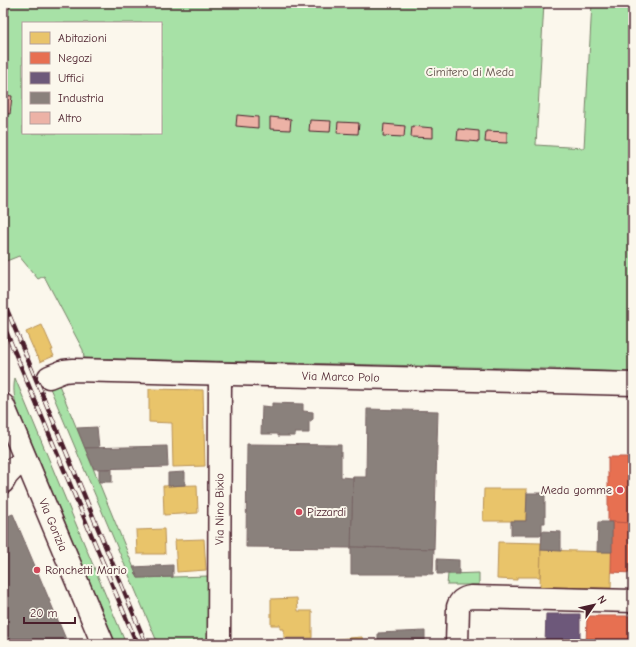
<svg xmlns="http://www.w3.org/2000/svg" width="636" height="647" font-family="'Comic Neue',sans-serif">
<style>
.green{fill:#a7e1a6;stroke:#788068;fill-rule:evenodd}
.homes{fill:#e9c46a;stroke:#b99257}
.shops{fill:#e76f51;stroke:#b85746}
.offices{fill:#6d597a;stroke:#624862}
.industry{fill:#8a817c;stroke:#776464}
.building{fill:#ecb2a6;stroke:#4a1f2b}
.lines{fill:none;stroke-linecap:round;stroke-linejoin:round}
.minor-casing{stroke:#4a1f2b;stroke-width:25}
.minor{stroke:#fbf7ec;stroke-width:22}
.rail-casing{stroke:#4a1f2b;stroke-width:4.5}
.rail{stroke:#fbf7ec;stroke-width:3;stroke-dasharray:9;stroke-linecap:butt}
.poi-dot{fill:#d1495b;stroke:#fbf7ec;stroke-width:1.5}
.labels{text-anchor:middle;dominant-baseline:central;stroke-width:4;stroke-linejoin:round;paint-order:stroke}
.park-label{font-size:12px;fill:#61504a;stroke:#fbf7ec}
.street-label{font-size:12px;fill:#4a1f2b;stroke:#fbf7ec}
.poi-label{font-size:12px;fill:#4a1f2b;stroke:#fbf7ec;text-anchor:start}
</style>
<rect width="100%" height="100%" fill="#fbf7ec"/>
<filter id="ink" filterUnits="userSpaceOnUse"><feTurbulence type="fractalNoise" baseFrequency=".025" numOctaves="2"/><feDisplacementMap in="SourceGraphic" scale="8" xChannelSelector="R" yChannelSelector="G"/><feConvolveMatrix kernelMatrix="1 2 1 2 8 2 1 2 1" color-interpolation-filters="sRGB"/></filter>
<g filter="url(#ink)">
<g class="green">
<path d="M3 3H544L536 145 584 148 592 3H633V372L552 369 84 358 83 350 44 276 38 279 19 256 4 262 3 261ZM23 23H161V133H23Z"/>
<path d="M15 378 126 644H116L16 405C14 395 13 388 15 378Z"/>
<path d="M59 385 138 578 209 576 210 644H158L50 388Z"/>
<path d="M479 573V585H447L448 574Z"/>
</g>
<g class="homes">
<path d="M42 325 53 350H51L54 356 40 362 38 356 37 357 26 332Z"/>
<path d="M149 389 203 390 205 466 173 467 172 423 149 422Z"/>
<path d="M197 485 198 513 164 515 163 486Z"/>
<path d="M484 489H527L526 521H483Z"/>
<path d="M164 529 165 554H137L136 530Z"/>
<path d="M204 539 206 570 177 572 175 540Z"/>
<path d="M498 542 541 543 540 577H517V580L497 579Z"/>
<path d="M541 550 612 552 611 588 540 587Z"/>
<path d="M297 598 298 611H312V638H284V629H280V625H271V599Z"/>
<path d="M362 637 363 644H336V639Z"/>
</g>
<g class="shops">
<path d="M608 457H633V523L608 522Z"/>
<path d="M612 522 633 523V573L611 572Z"/>
<path d="M587 616H633V644H586Z"/>
</g>
<path class="offices" d="M546 614H580V644H545Z"/>
<g class="industry">
<path d="M272 403 303 404V411L313 412V419L309 422V433H295V436H278V434H261L262 406 272 407Z"/>
<path d="M367 409 438 411 434 549 351 547 353 477H366Z"/>
<path d="M97 427 99 448H85L77 428Z"/>
<path d="M247 444 341 445V477L353 478 351 548 246 547Z"/>
<path d="M167 446 168 467 94 469 85 448Z"/>
<rect x="99" y="469" width="13" height="13"/>
<path d="M185 472V485L168 486V473Z"/>
<path d="M527 493H545V523H542V535H511V521H526Z"/>
<path d="M13 514 68 644H3V573H4L3 570V518Z"/>
<path d="M598 522H612V552H597Z"/>
<path d="M542 531 561 532V551L541 550Z"/>
<path d="M351 547 434 549 433 574H351Z"/>
<path d="M437 559 459 560V574H437Z"/>
<path d="M173 565V577L138 578 133 567Z"/>
<path d="M425 631V644H378V633Z"/>
</g>
<g class="building">
<path d="M3 3H9L8 15 3 14Z"/>
<path d="M3 95 12 96 10 114 3 113Z"/>
<path d="M237 115 258 117V128L236 126Z"/>
<path d="M270 117 291 119 290 130 270 129Z"/>
<path d="M310 120 331 121 330 132 309 131Z"/>
<path d="M338 122 359 123 358 134 337 133Z"/>
<path d="M384 124 405 126 404 137 383 136Z"/>
<path d="M412 126 433 128V138L411 137Z"/>
<path d="M458 129 479 131V142L457 140Z"/>
<path d="M486 131 507 132V143L485 142Z"/>
</g>
<g class="lines">
<g class="minor-casing">
<g id="minor">
<path id="s1" d="M49 377 64 371 73 370 633 384"/>
<path id="s2" d="M3 405 103 644"/>
<path d="M3 482C8 471 16 466 26 461"/>
<path id="s3" d="M219 644 220 374"/>
<path d="M457 644 458 607C460 600 464 598 471 597L633 601"/>
</g>
</g>
<use href="#minor" class="minor"/>
<g class="rail-casing">
<g id="rail">
<path d="M3 300 146 644"/>
<path d="M3 324 137 644"/>
</g>
</g>
<use href="#rail" class="rail"/>
</g>
</g>
<g class="poi-dot">
<circle cx="620" cy="490" r="4"/>
<circle cx="299" cy="512" r="4"/>
<circle cx="37" cy="570" r="4"/>
</g>
<g class="labels">
<g class="park-label">
<text x="470" y="72">Cimitero di Meda</text>
</g>
<g class="street-label">
<text stroke="none"><textPath href="#s1" startOffset="293">Via Marco Polo</textPath></text>
<text stroke="none"><textPath href="#s3" startOffset="135">Via Nino Bixio</textPath></text>
<text stroke="none"><textPath href="#s2" startOffset="130">Via Gorizia</textPath></text>
</g>
<g class="poi-label">
<text x="612" y="490" text-anchor="end">Meda gomme</text>
<text x="307" y="512">Pizzardi</text>
<text x="45" y="570">Ronchetti Mario</text>
</g>
</g>
<rect width="636" height="647" fill="none" stroke="#fbf7ec" stroke-width="16"/>
<rect x="8" y="8" width="620" height="631" fill="none" stroke="#4a1f2b" stroke-width="1.5" filter="url(#ink)"/>
<rect x="22" y="22" width="140" height="112" fill="#fbf7ec" stroke="#b4a19f"/>
<rect x="30" y="32" width="20" height="12" fill="#e9c46a" stroke="#b4a19f"/>
<text x="58" y="42" font-size="12" fill="#4a1f2b">Abitazioni</text>
<rect x="30" y="52" width="20" height="12" fill="#e76f51" stroke="#b4a19f"/>
<text x="58" y="62" font-size="12" fill="#4a1f2b">Negozi</text>
<rect x="30" y="72" width="20" height="12" fill="#6d597a" stroke="#b4a19f"/>
<text x="58" y="82" font-size="12" fill="#4a1f2b">Uffici</text>
<rect x="30" y="92" width="20" height="12" fill="#8a817c" stroke="#b4a19f"/>
<text x="58" y="102" font-size="12" fill="#4a1f2b">Industria</text>
<rect x="30" y="112" width="20" height="12" fill="#ecb2a6" stroke="#b4a19f"/>
<text x="58" y="122" font-size="12" fill="#4a1f2b">Altro</text>
<g transform="translate(594 605) rotate(56)" stroke="#fbf7ec" stroke-width="3" paint-order="stroke">
<path d="M0-3L7 15L0 10L-7 15Z" fill="#4a1f2b"/>
<text y="-6" font-size="11" font-weight="bold" text-anchor="middle" fill="#4a1f2b">N</text>
</g>
<path d="M24 617v6h51v-6" fill="none" stroke="#4a1f2b" stroke-width="2"/>
<text x="30" y="617" font-size="12" fill="#4a1f2b" stroke="#fbf7ec" stroke-width="3" paint-order="stroke">20 m</text>
</svg>
